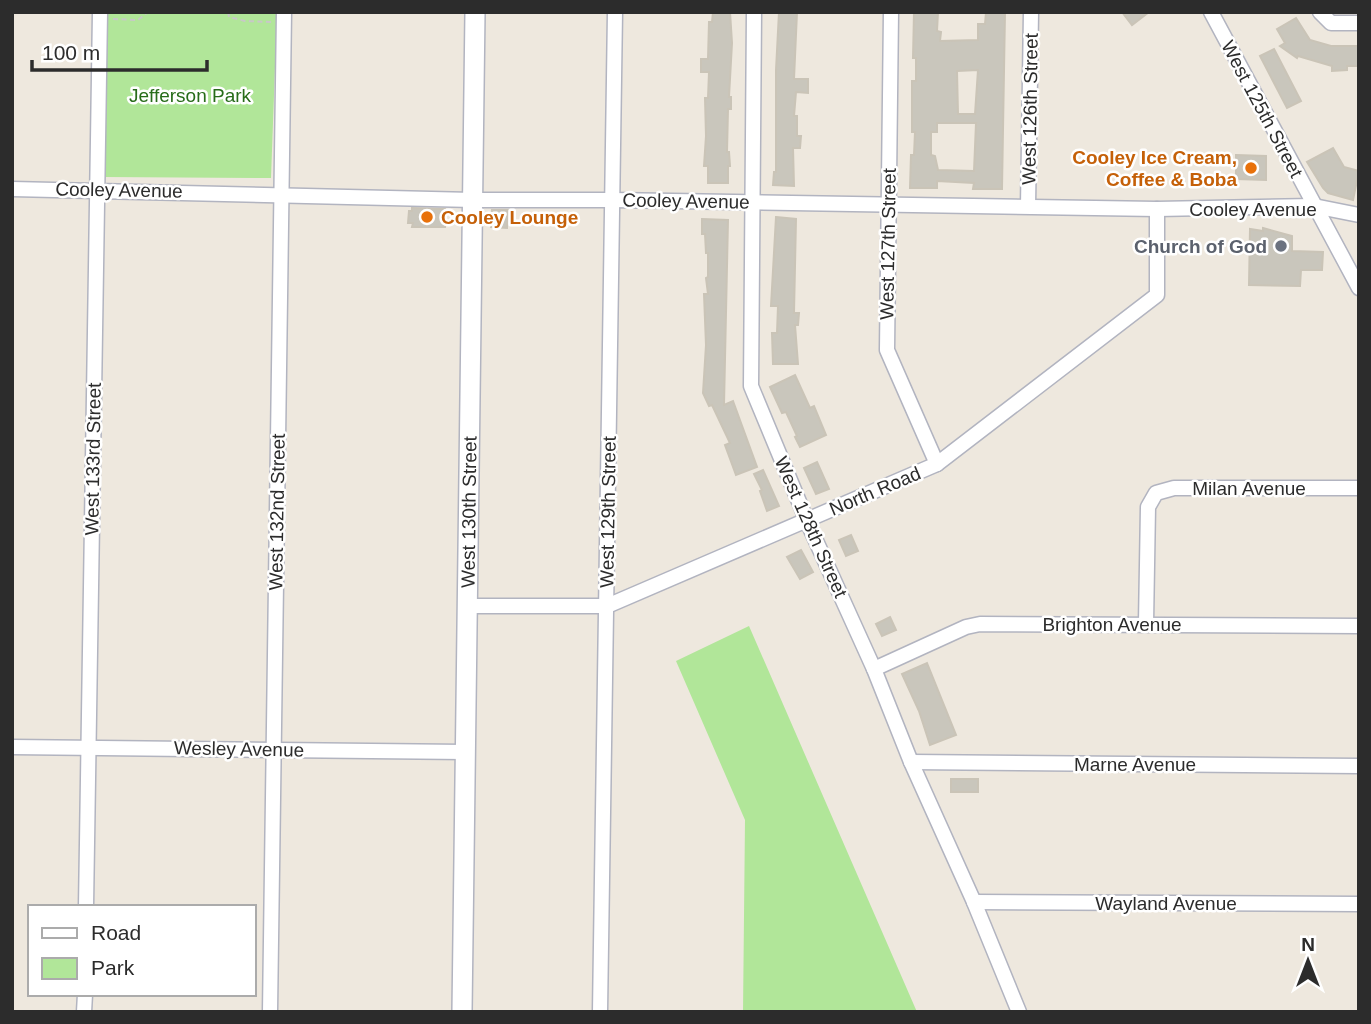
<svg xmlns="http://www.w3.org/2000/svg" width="1371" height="1024" font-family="Helvetica,sans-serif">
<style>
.green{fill:#b1e699}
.building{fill:#c9c6bc;stroke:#cac4b7;stroke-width:2;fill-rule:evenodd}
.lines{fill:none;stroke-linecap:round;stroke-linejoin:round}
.minor-casing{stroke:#b2b4c0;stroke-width:17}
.secondary-casing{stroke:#b2b4c0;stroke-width:22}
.path{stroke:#c8c8c8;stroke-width:2;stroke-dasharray:5 3.5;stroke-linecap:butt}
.minor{stroke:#fff;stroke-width:14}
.secondary{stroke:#fff;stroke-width:19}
.food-dot{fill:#e8710a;stroke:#fff;stroke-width:2.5}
.worship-dot{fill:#6b7280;stroke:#fff;stroke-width:2.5}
.labels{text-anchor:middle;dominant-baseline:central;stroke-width:5;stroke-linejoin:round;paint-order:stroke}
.park-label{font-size:19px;fill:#276c19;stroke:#fff}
.street-label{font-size:19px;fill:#2c2c2c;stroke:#fff}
.food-label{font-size:19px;font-weight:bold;fill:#c56008;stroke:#fff;text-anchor:end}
.worship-label{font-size:19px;font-weight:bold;fill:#5b616d;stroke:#fff;text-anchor:end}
</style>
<rect width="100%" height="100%" fill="#eee8de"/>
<g class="green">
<path d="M106 12H277L271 178 104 177Z"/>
<path d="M749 626 917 1012H743L745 820 676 661Z"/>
</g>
<g class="building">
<path d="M713 12H730L732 43 729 97H731V109H728L727 152H729L730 166H728V183H708V166H704L706 136 705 98H708L709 72H701V59H708L709 22H712Z"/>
<path d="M779 12H797L794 79H808V93L796 92 794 116H797V136H801L800 148H793L794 186 773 185 774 172H776V70Z"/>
<path d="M914 12H938L937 31 941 32 940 41 978 40V24H985L986 12H1005L1002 189H973L974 183 937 181V188H910L911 155H914L915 132H912V81H916V58H913ZM978 70 975 114H958L957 71ZM937 123H976L974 171 938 170 935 156 931 155V132H937Z"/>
<path d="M1122 12H1149L1132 25Z"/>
<path d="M1296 18 1310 40 1331 46H1359V66H1347V70L1332 71V66L1298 56 1297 58 1280 46 1285 43 1277 29Z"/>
<path d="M1274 49 1301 101 1287 108 1260 56Z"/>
<path d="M1333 148 1344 167 1359 171 1353 200 1328 193 1323 188 1307 162Z"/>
<path d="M1236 155 1266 156V180L1236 179Z"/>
<path d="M412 208 445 209V227H412L413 223H408L409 211H412Z"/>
<path d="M492 210H508L507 228 491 227Z"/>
<path d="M776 217 796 219 794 313H799L798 325H795L798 364H773L772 333H777L778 306H771Z"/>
<path d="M702 219 728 220 724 405 733 401 757 467 736 475 725 445 730 443 712 405 709 406 703 393 706 345 704 294H708L706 278 708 277V253H706L705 234H702Z"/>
<path d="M1263 228 1292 236V251L1323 252 1322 270H1301L1300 286 1249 285 1250 229 1263 231Z"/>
<path d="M795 375 810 408 814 406 826 435 800 447 795 437 797 436 786 412 782 413 770 387Z"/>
<path d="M817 462 829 489 816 494 804 468Z"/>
<path d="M763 470 779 506 767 511 760 491 762 490 754 474Z"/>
<path d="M851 535 858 551 846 556 839 540Z"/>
<path d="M801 550 813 572 800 579 787 557Z"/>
<path d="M890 617 896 630 882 636 876 624Z"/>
<path d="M927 663 956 735 930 745 919 711 902 674Z"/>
<rect x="951" y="779" width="27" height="13"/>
</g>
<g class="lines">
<g class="minor-casing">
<g id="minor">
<path d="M754 12 751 386 807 521 874 669 911 762 974 902 1019 1012"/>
<path d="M891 12 887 350 937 464"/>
<path d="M1211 12 1359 288"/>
<path d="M1320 12 1331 23H1359"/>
<path d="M12 189 473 200H612L1157 209 1314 206 1359 215"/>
<path d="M1028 206 1031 12"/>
<path d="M468 606H607L937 464 1157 295V209"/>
<path d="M1146 623 1148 507 1156 493 1174 488H1359"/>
<path d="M874 669 966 627 980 624 1359 626"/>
<path d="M12 747 465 752"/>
<path d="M911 762 1359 766"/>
<path d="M974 902 1359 904"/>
<path d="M86 907 100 12"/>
<path d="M84 1012 85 994"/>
<path d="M270 1012 284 12"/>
<path d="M600 1012 615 12"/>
</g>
</g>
<g class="secondary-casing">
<g id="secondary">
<path id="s1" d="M462 1012 475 12"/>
</g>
</g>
<g class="path">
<path d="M228 12 229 17 245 21 271 22"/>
<path d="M113 19 138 20 148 12"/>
</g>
<use href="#minor" class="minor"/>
<use href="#secondary" class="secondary"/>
</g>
<g class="food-dot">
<circle cx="1251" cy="168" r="7"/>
<circle cx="427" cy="217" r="7"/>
</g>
<circle class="worship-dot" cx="1281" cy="246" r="7"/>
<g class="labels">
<g class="park-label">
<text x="190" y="95">Jefferson Park</text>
</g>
<g class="street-label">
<text transform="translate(1030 109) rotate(-89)">West 126th Street</text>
<text transform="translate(1262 109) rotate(62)">West 125th Street</text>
<text transform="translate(119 190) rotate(1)">Cooley Avenue</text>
<text transform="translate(686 201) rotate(1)">Cooley Avenue</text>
<text x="1253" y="209">Cooley Avenue</text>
<text transform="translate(888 244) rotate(-89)">West 127th Street</text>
<text transform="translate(93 459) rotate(-89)">West 133rd Street</text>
<text x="1249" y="488">Milan Avenue</text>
<text transform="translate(875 491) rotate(-23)">North Road</text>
<text transform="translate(277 512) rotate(-89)">West 132nd Street</text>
<text stroke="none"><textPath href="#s1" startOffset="500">West 130th Street</textPath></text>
<text transform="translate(608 512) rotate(-89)">West 129th Street</text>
<text transform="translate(811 527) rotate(66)">West 128th Street</text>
<text x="1112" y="624">Brighton Avenue</text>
<text transform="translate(239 749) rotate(1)">Wesley Avenue</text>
<text x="1135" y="764">Marne Avenue</text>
<text x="1166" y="903">Wayland Avenue</text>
</g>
<g class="food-label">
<text x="1237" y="157">Cooley Ice Cream,<tspan x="1237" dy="22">Coffee &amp; Boba</tspan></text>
<text x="441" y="217" text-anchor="start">Cooley Lounge</text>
</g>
<g class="worship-label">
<text x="1267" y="246">Church of God</text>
</g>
</g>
<rect width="1371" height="1024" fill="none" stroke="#2c2c2c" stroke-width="28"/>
<rect x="28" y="905" width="228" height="91" fill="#ffffff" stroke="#ababab" stroke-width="2"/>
<rect x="42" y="928" width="35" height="10" fill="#ffffff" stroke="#ababab" stroke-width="2"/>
<text x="91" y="940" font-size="21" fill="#2c2c2c">Road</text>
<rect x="42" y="958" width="35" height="21" fill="#b1e699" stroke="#ababab" stroke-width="2"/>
<text x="91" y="975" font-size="21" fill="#2c2c2c">Park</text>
<g transform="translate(1308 961)" stroke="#ffffff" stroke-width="5" paint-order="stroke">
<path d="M0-5L12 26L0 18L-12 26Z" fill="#2c2c2c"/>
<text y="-10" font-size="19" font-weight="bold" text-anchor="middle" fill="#2c2c2c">N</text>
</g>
<path d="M32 60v10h175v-10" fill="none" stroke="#2c2c2c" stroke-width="3.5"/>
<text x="42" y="60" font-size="21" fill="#2c2c2c" stroke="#ffffff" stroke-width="5" paint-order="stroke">100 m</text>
</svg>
